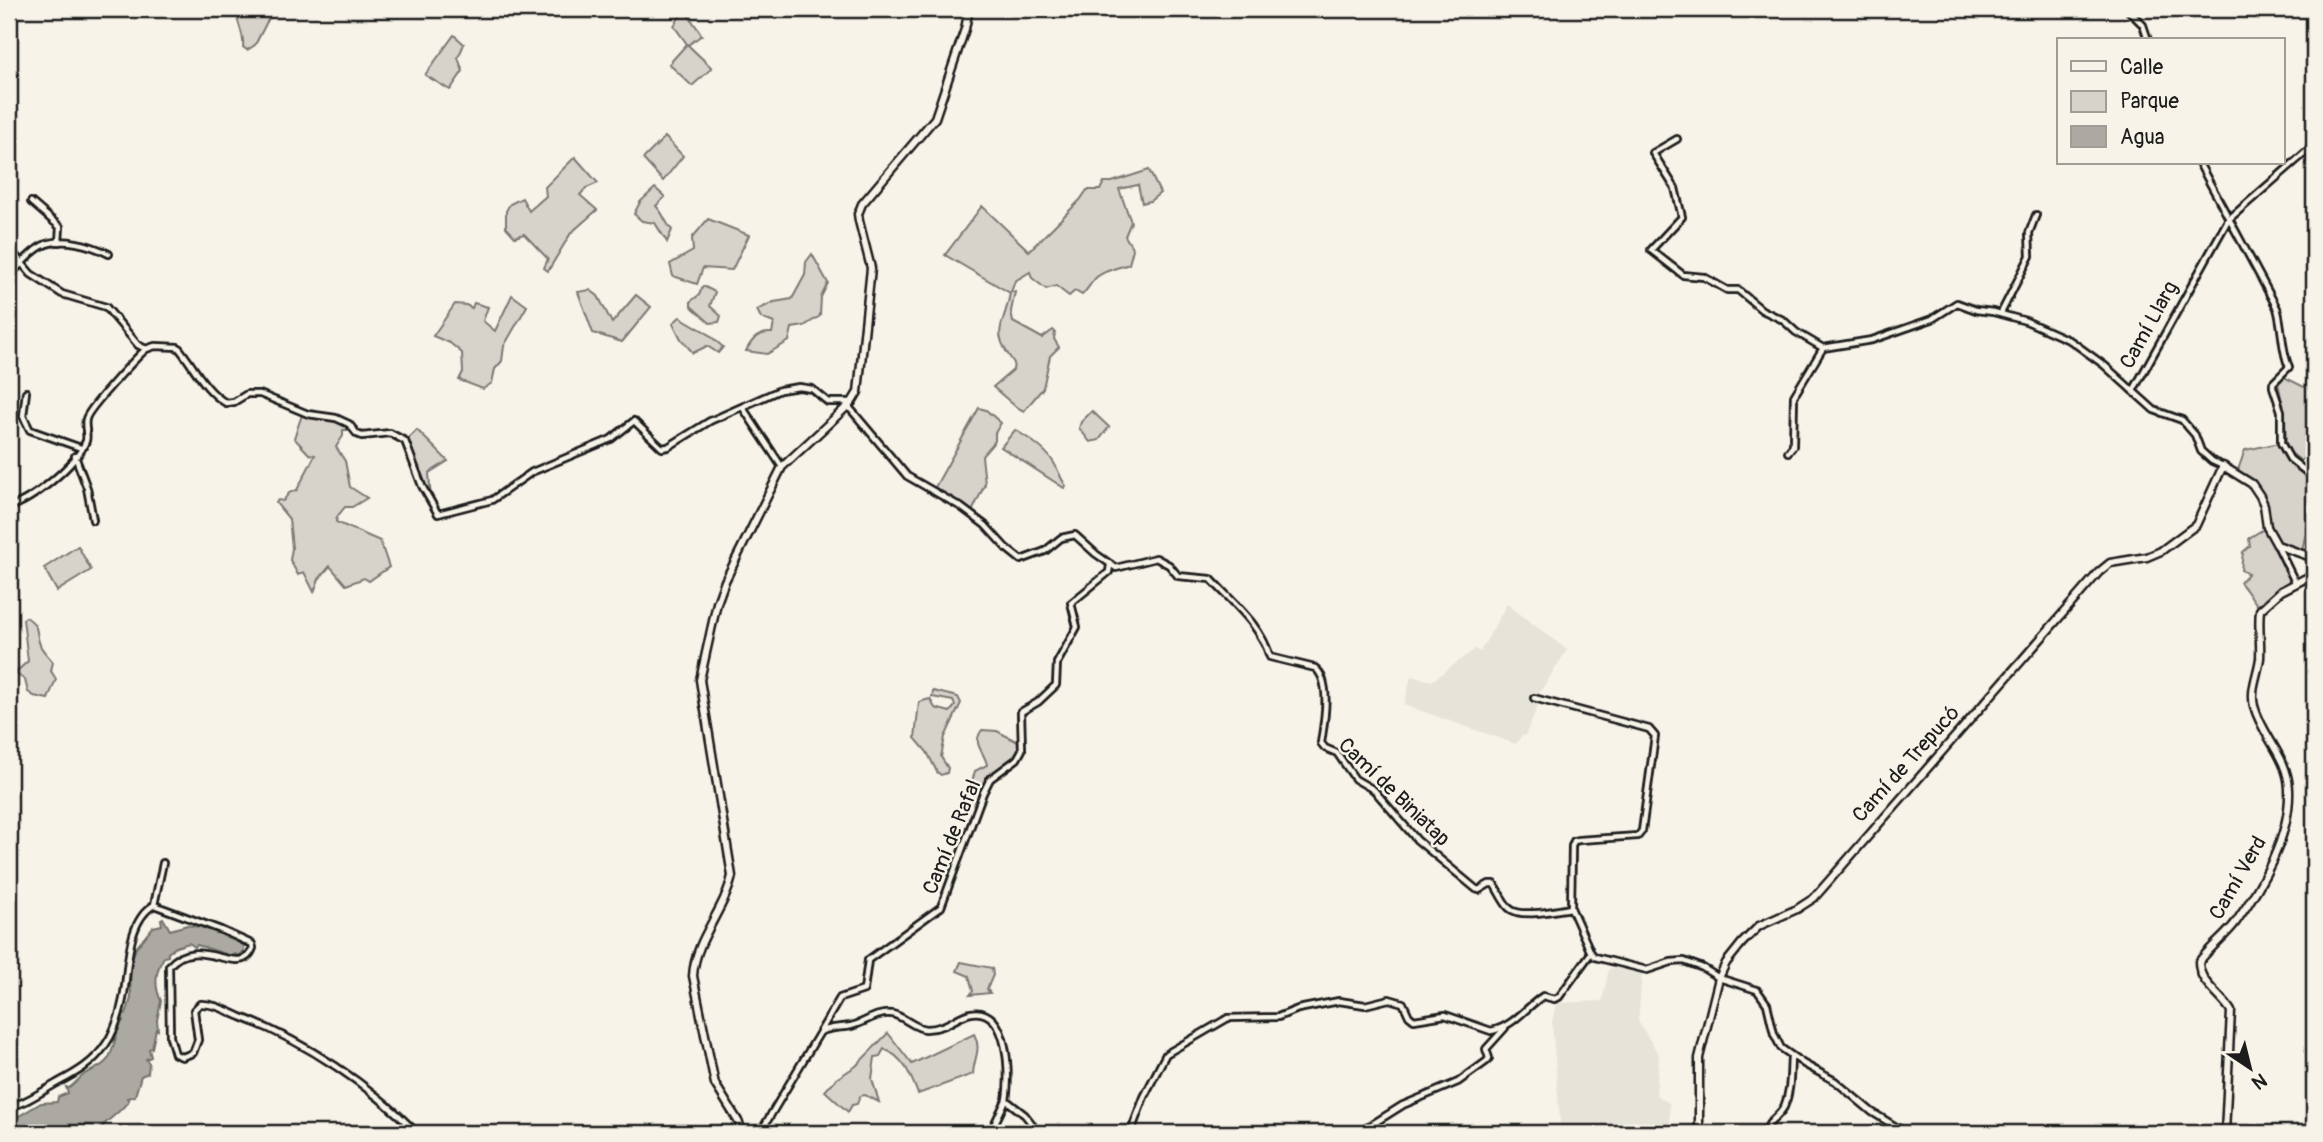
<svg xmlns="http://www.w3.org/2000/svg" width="2323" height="1142" font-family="Pangolin,sans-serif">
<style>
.built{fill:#e6e3d9}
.green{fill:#d7d3cb;stroke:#7a7874;stroke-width:2}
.water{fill:#aca9a2;stroke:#72716c;stroke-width:2}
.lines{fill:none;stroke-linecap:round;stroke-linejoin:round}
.street-casing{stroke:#1c1c1c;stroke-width:10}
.secondary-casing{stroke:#1c1c1c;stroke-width:11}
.street{stroke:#f7f3e8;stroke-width:4.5}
.secondary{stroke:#f7f3e8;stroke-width:6}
.labels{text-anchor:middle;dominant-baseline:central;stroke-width:5;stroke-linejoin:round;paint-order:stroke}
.street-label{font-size:21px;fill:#1c1c1c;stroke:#f7f3e8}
</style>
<rect width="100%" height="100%" fill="#f7f3e8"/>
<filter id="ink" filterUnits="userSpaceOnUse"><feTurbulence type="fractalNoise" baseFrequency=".0143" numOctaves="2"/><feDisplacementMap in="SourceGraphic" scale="14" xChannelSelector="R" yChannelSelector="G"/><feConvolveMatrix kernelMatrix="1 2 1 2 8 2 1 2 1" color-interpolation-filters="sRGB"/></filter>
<g filter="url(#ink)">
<g class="built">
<path d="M1507 604 1567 650 1533 703 1538 705 1525 736 1522 735 1516 744 1404 705 1411 676 1432 681 1475 649 1480 652Z"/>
<path d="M1616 968 1642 973 1638 1021 1659 1055 1656 1095 1669 1103 1671 1133H1561L1552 1022 1556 1003 1602 1001 1609 969Z"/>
</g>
<g class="green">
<path d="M236 9H270L272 12 255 45 247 50 243 47C245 34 236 23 236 9Z"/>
<path d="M684 9 702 35 688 45 712 68 692 86 669 64 687 44 674 26Z"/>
<path d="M454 35 464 44 458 58 463 71 450 90 425 75Z"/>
<path d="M665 137 683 156 663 181 643 159Z"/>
<path d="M575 157 598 183 586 188 580 195 597 210 571 233 548 271 544 268 548 259 524 234 515 237 506 227V211L510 204 522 198 529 211 546 196 545 187Z"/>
<path d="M1149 170 1160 193 1150 201 1142 203 1138 185 1119 189 1131 222 1125 236 1133 249 1129 264C1118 268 1100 271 1093 281 1089 286 1087 290 1082 295L1075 291 1069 296 1056 286 1046 289 1032 278 1030 272 1015 281 1011 292H1015L1011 311 1013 322 1042 338 1053 330 1055 332 1054 339 1059 347 1050 356 1043 388 1024 411 1016 407 993 387 1013 370 1014 363C989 329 1004 329 1010 293L945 255 982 206 1029 251 1080 200 1087 190H1100L1104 182H1112Z"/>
<path d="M655 188 665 197 656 206C664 214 665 222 672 230L667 242 655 223 642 221 634 214 640 202Z"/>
<path d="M708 219 749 235 732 270 703 268 697 284 673 276 670 264 693 251 692 238Z"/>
<path d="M812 254 828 283 821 297 820 316 804 326 792 328 789 341 767 354 746 351C752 339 759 332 772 333L774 323 761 318 757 310 774 302 792 299 805 275 806 262Z"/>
<path d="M703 286 715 292 710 306 721 316 719 322 710 323 691 306V301L699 295Z"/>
<path d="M590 290 598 296 612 323 636 295 651 307 622 342 593 333 578 292Z"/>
<path d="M512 295 527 306 504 346 502 361 495 369 492 383 483 389 459 380 463 372 462 353 450 343 433 336 455 304 466 305 472 308 474 303 488 307 483 321 495 331Z"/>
<path d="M680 317 707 333 723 347 718 353 707 346 693 353 681 339 673 323Z"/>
<path d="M2314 373V447L2301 461 2291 453 2286 443 2285 416 2278 383 2284 377 2304 387Z"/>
<path d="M979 408 986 410 1001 423 995 433V441L982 456 985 484 972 512 950 496 934 489Z"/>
<path d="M1092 411 1109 427 1099 440 1090 442 1079 428 1081 422Z"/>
<path d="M302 415C318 418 341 416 352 430H343V436L336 447 345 461 350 487 367 498 352 507H345L337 517 336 522 380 541 389 567 369 581 364 578 346 585 330 566 319 579 314 592 304 572 298 575 290 560 292 548 289 519 276 503 278 500 283 501 289 493 297 490 315 455 309 454 294 438Z"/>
<path d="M417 430 448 461 429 473 431 500 406 441Z"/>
<path d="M1015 430C1027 437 1044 448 1052 460 1058 468 1060 478 1066 486L1064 488 1001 447Z"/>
<path d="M2279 443 2293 464 2314 480V518L2307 528 2302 550 2279 542C2261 512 2272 492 2238 470L2245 450Z"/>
<path d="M2264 529 2291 579 2258 606 2240 582 2248 574 2241 570 2243 552 2250 546 2249 538Z"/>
<path d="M78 546 91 570 57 591 44 568Z"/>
<path d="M26 617C42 627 34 634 41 647 44 652 49 657 53 662L51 671 56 679 48 699 34 696 28 692 25 680 15 673 28 661 23 619Z"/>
<path d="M933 691 958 697 961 703 945 737 941 757 948 768 947 773 941 775 937 772 927 752 915 738 919 702 930 699 935 708 950 712 955 706 953 701 932 697Z"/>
<path d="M982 730 997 731 1020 743 1016 758 989 778 982 791 976 789 972 782 975 771 987 765C985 752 971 744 982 730Z"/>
<path d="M961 962 992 968 993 975 987 989 990 993 970 995 973 991 969 976 957 971Z"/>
<path d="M888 1033 912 1064 974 1034C982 1050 974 1057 973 1074L918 1094C911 1076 904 1057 884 1049L880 1056 875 1057 872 1079 879 1102 865 1095 860 1096 857 1104 852 1105 848 1112 825 1091 836 1079 856 1066Z"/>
</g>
<path class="water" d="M163 918 170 930 187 925 198 927 200 925 208 928 209 930 223 934 244 946V951L239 956 235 954 232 956 197 945 195 947 189 943 176 947 168 953V956L164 957C155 971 154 986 161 1001L157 1020 158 1030 156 1029 152 1048 149 1049 151 1057 146 1059 149 1063 148 1073 141 1076 135 1096 127 1098 129 1100C121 1113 105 1120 98 1132L9 1133V1122L41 1103 57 1102 58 1097 68 1093 66 1087 69 1088C75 1084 79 1078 85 1074 92 1070 103 1067 108 1059 115 1049 115 1031 123 1021V1013L126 1014 131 998 130 965 136 948 153 927 162 925 161 919Z"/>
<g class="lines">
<g class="street-casing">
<g id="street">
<path d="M2127 9 2143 25 2148 40"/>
<path d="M1677 139 1653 153 1675 188 1682 217 1651 250 1683 275 1704 277 1727 290H1738L1762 310 1783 320 1796 332 1823 348 1872 340 1932 319 1957 303 1976 310 1993 312 2026 321 2071 341 2104 365 2154 410 2182 420 2195 435 2201 451 2212 461 2223 466"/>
<path d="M2199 163 2277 308C2283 328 2281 350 2289 367L2273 383V387L2281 411V443L2290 459 2314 478"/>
<path d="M31 202 60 227 59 242"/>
<path d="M9 248 31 274 62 294 106 307 138 345 146 349 155 346 178 347C194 366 204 390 226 403L234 402 247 394H260L308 414 336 418 349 424 357 434 362 436 390 433 405 441 422 486 438 514 492 500 532 472 611 439 634 421 662 448 668 447 710 421 780 390 799 387 812 389 828 402H852"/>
<path d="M9 276C19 267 30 252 42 246 62 236 91 245 109 254"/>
<path d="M2001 313 2030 256 2029 233 2036 215"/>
<path d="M2133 391 2228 220 2314 145"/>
<path d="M26 392 23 416 30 430 81 448"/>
<path d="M848 406 907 476 961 507 985 525 1006 548 1021 560 1045 551 1061 538 1075 535 1096 554 1116 568 1156 558 1169 565 1178 576 1211 579C1234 604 1260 624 1270 657L1315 668C1332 681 1324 723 1321 743L1325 748 1337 753 1355 779 1374 790 1417 840 1476 889 1479 890 1489 884H1494C1499 892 1503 902 1509 908 1520 919 1557 910 1571 908"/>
<path d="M743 408 782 467"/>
<path d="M1788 452 1793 446 1794 396 1823 348"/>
<path d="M75 456 87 488 93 520"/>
<path d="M9 507C33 500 76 465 86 441 88 434 84 426 86 419 88 409 135 359 146 349"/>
<path d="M2277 545 2295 582"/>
<path d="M1534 698 1649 729 1655 736 1642 831 1638 836 1579 840 1574 841 1572 846 1571 908 1591 953 1595 957 1647 970 1671 962 1684 961 1703 968 1719 978 1757 990 1767 1004 1774 1034 1781 1048 1804 1064 1835 1081 1872 1112 1906 1133"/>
<path d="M154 905 221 930 252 944 253 948C241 981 198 932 169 966L170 1037 175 1054 182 1057 193 1053 198 1040 194 1010 200 1004C214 1003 229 1012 241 1017 306 1042 369 1084 417 1133"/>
<path d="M154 905 163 863"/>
<path d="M820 1032 840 998 864 990 868 960 941 907 983 793 990 779 1017 759 1022 750 1021 712 1038 702 1056 685 1057 663 1077 627 1071 603 1109 572 1110 565"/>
<path d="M9 1107C26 1103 41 1092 57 1083 76 1073 94 1063 106 1044 115 1031 120 1014 123 999 129 972 125 922 154 905"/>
<path d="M994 1125 1006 1100"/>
<path d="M1133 1126 1144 1097 1166 1054 1228 1018 1278 1017 1298 1009 1339 1001 1365 1005 1389 999 1403 1003 1409 1016 1414 1020 1445 1015 1491 1031C1513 1027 1525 1008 1543 996L1554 999 1559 997 1591 953"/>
<path d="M1360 1132 1403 1105 1458 1082 1487 1061 1489 1058 1486 1049 1505 1028"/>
<path d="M760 1133 820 1032C830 1027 840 1028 851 1026 865 1023 876 1012 892 1014 904 1016 913 1028 926 1029 947 1029 956 1016 971 1013 1010 1006 1010 1077 1006 1100L1025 1115 1032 1124"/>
<path d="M1765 1133C1769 1119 1778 1118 1784 1107 1791 1091 1790 1074 1791 1057"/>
</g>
</g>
<g class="secondary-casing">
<g id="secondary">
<path d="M743 1133 738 1121 715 1084 693 976C695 939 724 912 732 876L700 680 717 603 725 581 782 467 852 402 858 392 871 268 859 221 858 214 862 204 935 118 965 29 969 9"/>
<path d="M1699 1133V1058L1719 978 1726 963 1742 943 1759 926 1797 909 1814 898 2099 572 2110 563 2147 557 2161 551 2196 525 2223 466 2252 484 2260 496 2264 505 2267 527 2277 545 2314 558"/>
<path d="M2225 1133 2231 1011C2221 994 2199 984 2199 962 2210 947 2225 937 2236 922 2262 885 2291 836 2289 789 2288 757 2262 736 2254 706 2250 689 2258 674 2260 658 2261 642 2258 626 2260 610L2281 591 2314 574"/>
</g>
</g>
<use href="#street" class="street"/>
<use href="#secondary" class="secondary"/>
</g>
</g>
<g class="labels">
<g class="street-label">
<text transform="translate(2149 325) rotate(-61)">Camí Llarg</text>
<text transform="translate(1906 764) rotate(-48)">Camí de Trepucó</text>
<text transform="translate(1394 792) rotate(44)">Camí de Biniatap</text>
<text transform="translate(952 837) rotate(-68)">Camí de Rafal</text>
<text transform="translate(2238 878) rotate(-60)">Camí Verd</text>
</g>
</g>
<rect width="2323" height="1142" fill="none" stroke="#f7f3e8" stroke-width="35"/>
<rect x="18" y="18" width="2288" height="1107" fill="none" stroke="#1c1c1c" stroke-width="2.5" filter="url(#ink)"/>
<rect x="2057" y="38" width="228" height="126" fill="#f7f3e8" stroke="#9f9d96" stroke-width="2"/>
<rect x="2071" y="61" width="35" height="10" fill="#f7f3e8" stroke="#9f9d96" stroke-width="2"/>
<text x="2120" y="74" font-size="21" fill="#1c1c1c">Calle</text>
<rect x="2071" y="91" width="35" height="21" fill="#d7d3cb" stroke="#9f9d96" stroke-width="2"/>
<text x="2120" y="108" font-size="21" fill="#1c1c1c">Parque</text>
<rect x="2071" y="126" width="35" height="21" fill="#aca9a2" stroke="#9f9d96" stroke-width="2"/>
<text x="2120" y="144" font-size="21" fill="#1c1c1c">Agua</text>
<g transform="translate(2250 1068) rotate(145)" stroke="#f7f3e8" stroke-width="5" paint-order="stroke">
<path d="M0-5L12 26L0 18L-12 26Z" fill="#1c1c1c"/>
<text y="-10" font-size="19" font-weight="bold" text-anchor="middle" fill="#1c1c1c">N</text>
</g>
</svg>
